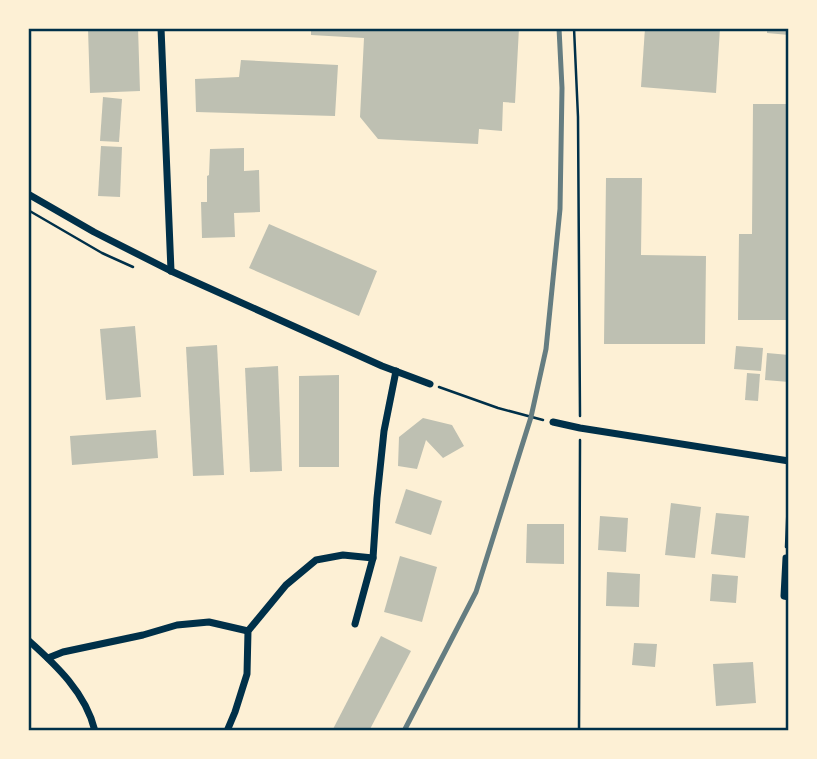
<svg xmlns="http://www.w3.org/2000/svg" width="817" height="759" font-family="Cabin,sans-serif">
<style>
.building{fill:#bec0b2}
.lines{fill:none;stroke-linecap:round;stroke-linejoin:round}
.path{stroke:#003049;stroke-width:2.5}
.minor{stroke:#003049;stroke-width:7}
.rail{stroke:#657d81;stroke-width:5}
.neatline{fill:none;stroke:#003049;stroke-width:2.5}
</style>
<rect width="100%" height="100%" fill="#fdf0d5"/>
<g class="building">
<path d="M88 28H138L140 91 90 93Z"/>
<path d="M311 28H519L515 103 503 102 502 131 479 129 478 144 378 139 360 117 364 38 311 35Z"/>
<path d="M645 28H720L716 93 641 87Z"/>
<path d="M767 28H789V35L767 33Z"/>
<path d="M241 60 338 65 335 116 196 112 195 79 239 77Z"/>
<path d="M103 97 122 99 119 142 100 141Z"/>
<path d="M753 104H789V320H738L739 234H752Z"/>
<path d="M101 146 122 147 120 197 98 196Z"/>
<path d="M244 148V171L259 170 260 212 234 213 235 237 202 238 201 202H207V176L209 175 210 149Z"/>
<path d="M606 178H642L641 255 706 256 705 344H604Z"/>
<path d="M269 224 377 271 359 316 249 268Z"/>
<path d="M135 326 141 397 106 400 100 329Z"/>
<path d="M217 345 224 475 193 476 186 347Z"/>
<path d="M736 346 763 348 761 371 734 369Z"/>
<path d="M767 353 789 355V382L765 380Z"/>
<path d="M278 366 282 471 250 472 245 368Z"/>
<path d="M747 373 760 374 758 401 745 400Z"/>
<path d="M339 375V467H299V376Z"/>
<path d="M423 418 452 425 464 446 443 458 426 440 417 469 398 466 399 437Z"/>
<path d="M156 430 158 458 72 465 70 436Z"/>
<path d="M406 489 442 501 431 535 395 523Z"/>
<path d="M671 503 701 507 695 558 665 555Z"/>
<path d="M716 513 749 516 745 558 711 554Z"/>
<path d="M600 516 628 518 626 552 598 550Z"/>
<path d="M527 524H564V564L526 563Z"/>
<path d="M400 556 437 567 422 622 384 612Z"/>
<path d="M607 572 640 574 639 607 606 606Z"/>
<path d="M712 574 738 576 736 603 710 601Z"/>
<path d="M381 636 411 651 369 731H332Z"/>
<path d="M634 643 657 644 655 667 632 665Z"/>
<path d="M753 662 756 703 716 706 713 664Z"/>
</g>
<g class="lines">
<g class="path">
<path d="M574 28 578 117 580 416"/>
<path d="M28 210 102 253 133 267"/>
<path d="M439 387 498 408 543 420"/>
<path d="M786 547 789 474"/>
<path d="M579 731 580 440"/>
</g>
<g class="minor">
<path d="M161 28 171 271"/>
<path d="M28 194 94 232 171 271 382 366 430 384"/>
<path d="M553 422 580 428 789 461"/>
<path d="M786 558 784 596 789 597"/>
<path d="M355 624 373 558 377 498 384 431 396 371"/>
<path d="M28 640C56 665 86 693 95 731"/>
<path d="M48 658 63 652 143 635 177 625 209 622 248 631"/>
<path d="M227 731 235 712 247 674 248 631 286 585 316 560 343 555 373 558"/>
</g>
<path class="rail" d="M404 731 476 592 531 417 546 349 560 209 562 88 559 28"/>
</g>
<rect width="817" height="759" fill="none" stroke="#fdf0d5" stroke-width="60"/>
<rect x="30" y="30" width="757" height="699" class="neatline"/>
</svg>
